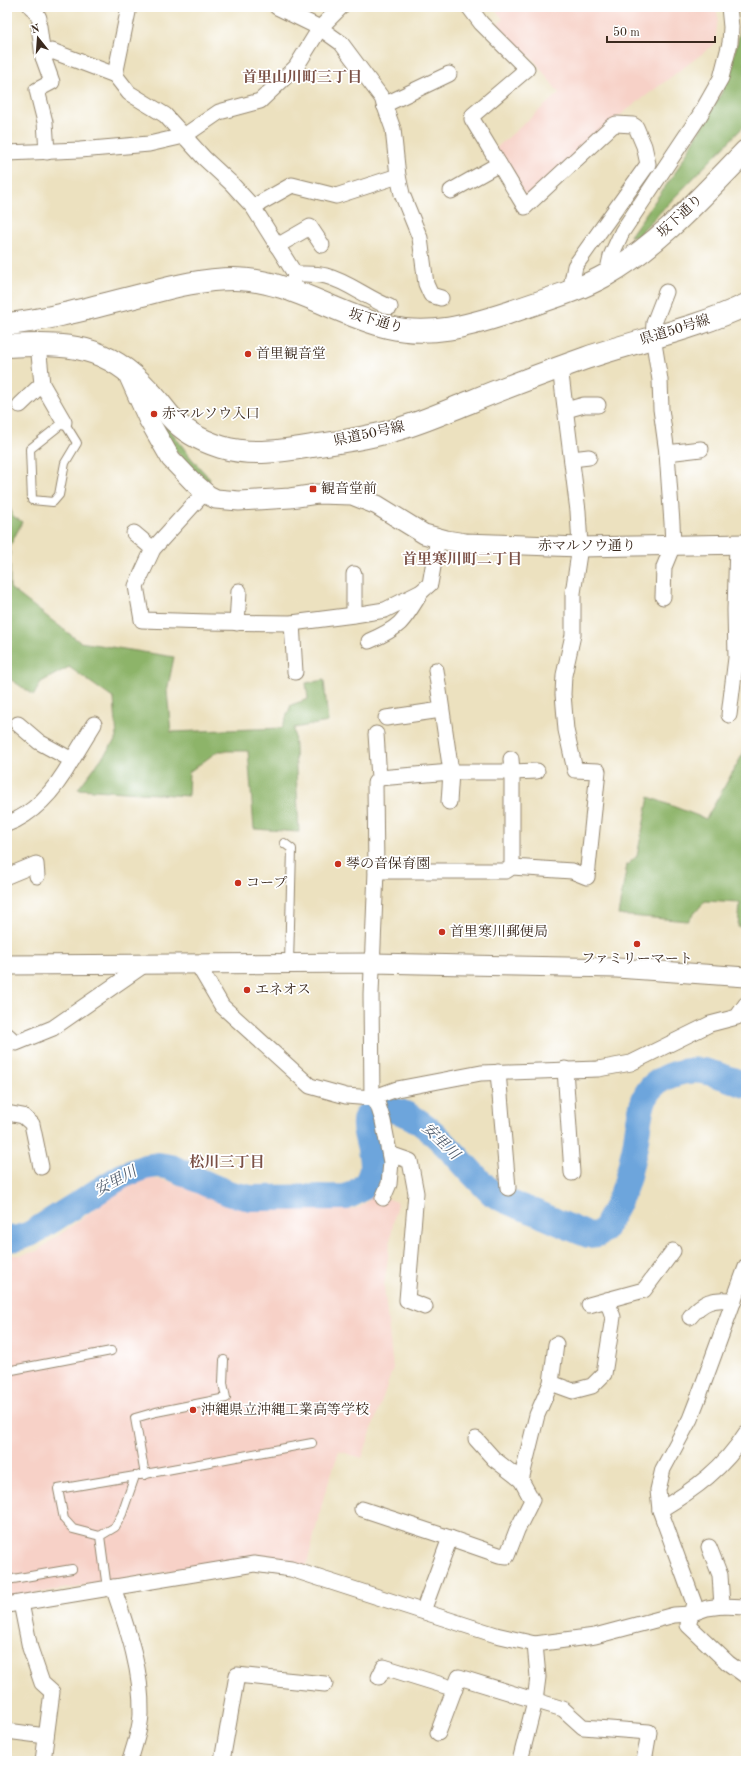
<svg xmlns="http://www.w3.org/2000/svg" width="753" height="1768" font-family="'Old Standard TT','Noto Serif JP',serif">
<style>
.built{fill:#f7d1c7}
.forest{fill:#8db469;stroke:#646f44}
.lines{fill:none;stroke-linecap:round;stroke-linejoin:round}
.river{stroke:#6da5dc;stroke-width:26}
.service-casing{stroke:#94866e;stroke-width:10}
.minor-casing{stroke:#94866e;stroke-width:17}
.tertiary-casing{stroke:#94866e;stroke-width:21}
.secondary-casing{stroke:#94866e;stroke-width:24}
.primary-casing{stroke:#94866e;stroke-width:24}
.service{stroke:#fff;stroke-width:8}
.minor{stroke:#fff;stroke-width:15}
.tertiary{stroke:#fff;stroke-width:19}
.secondary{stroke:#fff;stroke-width:22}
.primary{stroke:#fff;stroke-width:22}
.poi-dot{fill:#c8321e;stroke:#fff;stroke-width:1.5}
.labels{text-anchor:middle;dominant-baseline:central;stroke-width:3.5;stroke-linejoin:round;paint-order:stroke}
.street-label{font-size:14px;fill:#3b2a1e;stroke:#fff}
.poi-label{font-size:14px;fill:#3b2a1e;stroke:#fff;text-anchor:start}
.neighbourhood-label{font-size:15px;font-weight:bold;fill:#7b5146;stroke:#fff}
.water-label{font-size:15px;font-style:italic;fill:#4f5b6a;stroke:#fff}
</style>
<rect width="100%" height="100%" fill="#fff"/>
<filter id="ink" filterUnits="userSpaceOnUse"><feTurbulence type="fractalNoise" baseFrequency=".025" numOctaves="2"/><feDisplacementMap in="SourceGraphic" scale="8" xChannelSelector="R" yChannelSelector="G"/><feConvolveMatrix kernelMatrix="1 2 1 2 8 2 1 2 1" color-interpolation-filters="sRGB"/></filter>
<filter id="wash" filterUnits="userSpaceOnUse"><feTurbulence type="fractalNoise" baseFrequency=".012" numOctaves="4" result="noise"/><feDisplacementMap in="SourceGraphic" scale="16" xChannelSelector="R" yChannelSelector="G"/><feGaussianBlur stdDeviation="0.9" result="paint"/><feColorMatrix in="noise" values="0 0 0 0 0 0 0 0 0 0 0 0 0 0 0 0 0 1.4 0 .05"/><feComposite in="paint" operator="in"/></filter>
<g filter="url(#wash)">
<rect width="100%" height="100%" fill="#ece1bf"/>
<g class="built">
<path d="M493 7H716L718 17 715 44 615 119 526 197 496 148 559 93 534 60 513 42 498 24 503 19Z"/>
<path d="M139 1177 168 1181 219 1201 243 1209 350 1210 360 1207 368 1201 373 1193 397 1202 391 1236 384 1286 393 1368 362 1458 339 1451 324 1496 306 1568 255 1558 7 1598V1255H21L37 1251Z"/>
</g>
<g class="forest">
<path d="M740 7H746V124L636 237 630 236 677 170 722 92 738 41 741 24Z"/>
<path d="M162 419 191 458 210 479 207 484 173 448 157 422Z"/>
<path d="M7 500 13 516 22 522 10 546V588L80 642 174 657 167 691 171 732 282 728 291 705 308 699 306 683 324 680 328 722 294 728 299 832 254 829 248 751H218L189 772 188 796 78 789 117 738 114 699 69 667 41 682 34 695 7 677Z"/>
<path d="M746 738V926L738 927 740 903 705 901 688 921 618 915 627 865 637 856 649 797 706 819 744 752Z"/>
</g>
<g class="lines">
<path class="river" d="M7 1239 18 1238 30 1234 122 1176 145 1167 158 1165 171 1167 209 1185 231 1194 251 1198 346 1197C401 1176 348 1126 371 1112 374 1110 381 1111 386 1110 419 1108 455 1156 478 1179 483 1184 488 1190 493 1194 505 1202 521 1207 535 1212 553 1220 570 1228 588 1235L598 1234 604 1230C611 1216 620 1201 625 1186 629 1175 631 1162 634 1151 638 1133 638 1113 645 1097 653 1078 684 1068 703 1071 718 1074 732 1080 746 1085"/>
</g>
</g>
<g filter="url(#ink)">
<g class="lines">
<g class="service-casing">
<g id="service">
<path d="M64 422 77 443 65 463 59 495 53 502 32 500 30 449Z"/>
<path d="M284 843 292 849 289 963"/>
<path d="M7 1371 111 1351"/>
<path d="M140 1475 312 1443"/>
<path d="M145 1475 135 1418 156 1412 226 1398 223 1383 224 1360"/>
<path d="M100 1536 73 1529 64 1519 58 1489 135 1476 122 1514 115 1527 100 1536 106 1581"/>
<path d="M7 1580 72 1569"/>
</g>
</g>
<g class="minor-casing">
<g id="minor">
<path d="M31 7 35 10 39 18"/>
<path d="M129 7 115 75 129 93 165 115 204 158 231 183 253 207 295 274 292 291"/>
<path d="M277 7 320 28 341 43 382 98 393 129 398 176 402 194 420 238 426 284 431 295 441 298"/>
<path d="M469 7 481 23 527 69 473 115 472 119 525 207 612 126 616 124 633 125 636 127 644 146 648 164 575 266 570 292"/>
<path d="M39 26 43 57 52 82 37 90 45 122 47 152"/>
<path d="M43 57 52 51 115 75"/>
<path d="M384 105 449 74"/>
<path d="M7 153 80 150 149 144 184 136 219 112 260 101 296 67 320 28 341 7"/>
<path d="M451 191 499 164"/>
<path d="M253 207 292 185 336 196 398 176"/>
<path d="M277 246 310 227 322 245"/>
<path d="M295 274C304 274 316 273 326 276 349 282 368 299 390 307"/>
<path d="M607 274 611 256 622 232 700 115 721 78 730 43 731 27 729 7"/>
<path d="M38 345 42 384 64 422"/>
<path d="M20 405 42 384"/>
<path d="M566 410 584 405H598"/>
<path d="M667 453 701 449"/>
<path d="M572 459 589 457"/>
<path d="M204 493 153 549 136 586 142 620 209 622 292 623 354 615 385 610 421 592 430 584 438 538"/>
<path d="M134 533 153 549"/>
<path d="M663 597 664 567 673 545 672 523 667 453 661 409 660 380 653 337 654 323 666 292"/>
<path d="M354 615V574"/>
<path d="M237 623 239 591"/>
<path d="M292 623 295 672"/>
<path d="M369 641C401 627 403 622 421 592"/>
<path d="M436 670 451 772 449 802"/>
<path d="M729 715 736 658 735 610 737 545"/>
<path d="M386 718 441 710"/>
<path d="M376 734 379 778 375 783 376 871 371 994 372 1098 378 1105 383 1121 391 1162 389 1184 383 1198"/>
<path d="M511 759 512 772 537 771"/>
<path d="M72 760 94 724"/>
<path d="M379 778 451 772H512V867"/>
<path d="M7 824C36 813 57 787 72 760L39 742 18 724"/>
<path d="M376 871H506L512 867 572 871 587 877 598 771 575 770 566 730 563 694 564 675 573 635V593L580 547 578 511 560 367"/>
<path d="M7 876 36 864 37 876"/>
<path d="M198 965 222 1006 310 1086 346 1096 372 1098 397 1089 481 1073 598 1069 631 1063 710 1024 737 1017 746 1004"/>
<path d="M7 1035 16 1043 53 1028 144 965"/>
<path d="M565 1069 572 1173"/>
<path d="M498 1072 508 1188"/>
<path d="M7 1113 23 1116 32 1124 41 1167"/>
<path d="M390 1154 410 1161 416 1193 407 1300 425 1307"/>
<path d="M746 1267 697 1401 690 1419 663 1469 658 1490 660 1510 694 1603 688 1625 728 1663 746 1676"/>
<path d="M589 1305 607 1300"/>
<path d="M690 1317C702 1302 714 1297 734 1301"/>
<path d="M551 1383 556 1344"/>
<path d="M476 1439 494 1459 521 1480"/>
<path d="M362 1509 450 1538"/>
<path d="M660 1510C695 1489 724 1468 746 1433"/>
<path d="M709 1547 720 1575 722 1606"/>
<path d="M113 1587C127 1628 142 1669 141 1713 141 1728 134 1746 130 1761"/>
<path d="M21 1603 30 1648 42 1683 52 1692 43 1761"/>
<path d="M7 1605 254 1564 291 1569 496 1635 535 1644 595 1636 674 1615 690 1614 707 1608 722 1606 746 1607"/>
<path d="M423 1611 450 1538 499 1555 507 1556 517 1530 532 1500 521 1480 537 1415 551 1383 573 1391 592 1386 604 1374 613 1317 607 1300 644 1290 673 1251"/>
<path d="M379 1677 384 1667 455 1689"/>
<path d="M7 1731 46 1736"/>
<path d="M438 1733 459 1677 563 1709 583 1727 649 1732 644 1761"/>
<path d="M222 1761 237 1675 325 1684"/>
<path d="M520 1761 535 1701 538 1677 535 1644"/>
</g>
</g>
<g class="tertiary-casing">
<g id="tertiary">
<path d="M126 370 148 419 171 459 192 481 208 495 216 499 239 501 290 498 317 494 352 495 377 505 424 534 446 540 465 543 580 547 746 544"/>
<path d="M7 965 373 963 617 968 746 977"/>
</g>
</g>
<g class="secondary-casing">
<path id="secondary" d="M7 346C68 343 106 344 149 391 157 399 163 408 170 416 183 431 202 441 221 447 250 456 283 451 312 446 340 442 368 438 395 430 421 423 445 412 470 402 508 386 547 372 586 358 639 340 695 329 746 305"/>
</g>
<g class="primary-casing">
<path id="primary" d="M7 324C54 319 100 305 146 294 175 286 204 279 234 279 289 279 336 315 388 327 430 337 468 326 508 313 541 301 576 292 606 275 660 244 703 195 746 151"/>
</g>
<use href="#service" class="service"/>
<use href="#minor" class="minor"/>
<use href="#tertiary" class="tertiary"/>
<use href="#secondary" class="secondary"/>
<use href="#primary" class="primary"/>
</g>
</g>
<g class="poi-dot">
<circle cx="248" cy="354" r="4"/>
<circle cx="154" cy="414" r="4"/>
<rect x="309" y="485" width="8" height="8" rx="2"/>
<circle cx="338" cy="864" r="4"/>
<circle cx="238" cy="883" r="4"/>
<circle cx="442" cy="932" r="4"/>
<circle cx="637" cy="944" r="4"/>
<circle cx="247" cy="990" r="4"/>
<circle cx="193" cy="1410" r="4"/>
</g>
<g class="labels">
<g class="street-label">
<text transform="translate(680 216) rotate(-43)">坂下通り</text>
<text transform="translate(376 321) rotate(16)">坂下通り</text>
<text transform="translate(675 330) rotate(-17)">県道50号線</text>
<text transform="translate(369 434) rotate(-12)">県道50号線</text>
<text x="587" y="546">赤マルソウ通り</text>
</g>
<g class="poi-label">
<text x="256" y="354">首里観音堂</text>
<text x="162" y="414">赤マルソウ入口</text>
<text x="321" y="489">観音堂前</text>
<text x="346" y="864">琴の音保育園</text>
<text x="246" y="883">コープ</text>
<text x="450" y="932">首里寒川郵便局</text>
<text x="637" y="959" text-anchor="middle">ファミリーマート</text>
<text x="255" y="990">エネオス</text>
<text x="201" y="1410">沖縄県立沖縄工業高等学校</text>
</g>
<g class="neighbourhood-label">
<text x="302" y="78">首里山川町三丁目</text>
<text x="462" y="560">首里寒川町二丁目</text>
<text x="227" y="1163">松川三丁目</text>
</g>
<g class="water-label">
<text transform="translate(440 1142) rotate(44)">安里川</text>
<text transform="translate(116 1182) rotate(-28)">安里川</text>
</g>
</g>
<rect width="753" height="1768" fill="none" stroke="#fff" stroke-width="24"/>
<g transform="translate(38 38) rotate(343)" stroke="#ffffff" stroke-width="3" paint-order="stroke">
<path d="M0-3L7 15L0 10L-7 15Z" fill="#3b2a1e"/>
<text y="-6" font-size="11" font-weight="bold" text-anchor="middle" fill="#3b2a1e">N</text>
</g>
<path d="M607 36v6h108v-6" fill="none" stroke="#3b2a1e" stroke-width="2"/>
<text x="613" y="36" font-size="12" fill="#3b2a1e" stroke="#ffffff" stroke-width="3" paint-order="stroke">50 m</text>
</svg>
